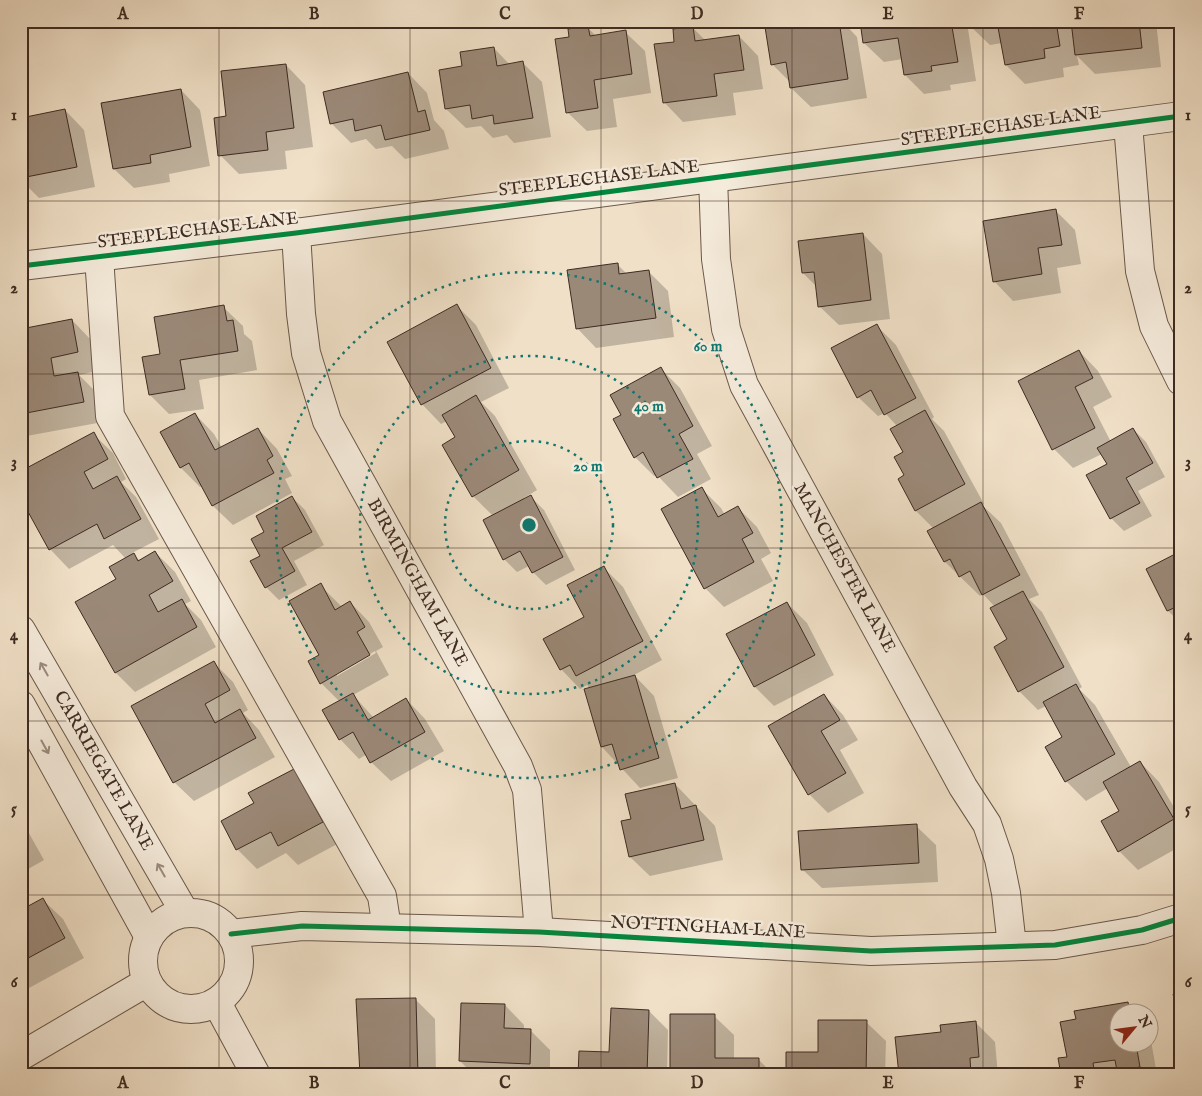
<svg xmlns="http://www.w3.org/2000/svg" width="1202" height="1096" font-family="'IM FELL English',serif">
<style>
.shadow{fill:#0003;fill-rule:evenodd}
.building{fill:#9b8978;stroke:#3e2b22}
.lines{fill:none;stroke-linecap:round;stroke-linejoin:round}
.minor-casing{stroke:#6a584b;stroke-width:30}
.minor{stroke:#f5ebdb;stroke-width:28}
.cycleway-casing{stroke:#f5ebdb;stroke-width:8}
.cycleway{stroke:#00873e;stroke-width:5}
.oneway{stroke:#9a8b7e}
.grid{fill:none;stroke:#3e2b22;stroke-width:1;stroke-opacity:0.55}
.ring{fill:none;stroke:#0f766e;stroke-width:2.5;stroke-dasharray:2.5 5}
.labels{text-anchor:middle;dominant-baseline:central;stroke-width:5;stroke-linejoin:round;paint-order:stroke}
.street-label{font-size:18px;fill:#3e2b22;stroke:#f5ebdb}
.centre{fill:#0f766e;stroke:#f5ebdb;stroke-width:2.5}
.ring-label{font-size:15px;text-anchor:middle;font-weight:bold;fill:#0f766e;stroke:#f5ebdb;stroke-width:5;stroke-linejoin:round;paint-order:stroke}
.neatline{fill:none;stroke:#3e2b22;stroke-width:2}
.grid-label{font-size:16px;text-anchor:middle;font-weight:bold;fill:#3e2b22}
</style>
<rect width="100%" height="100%" fill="#f0e0c7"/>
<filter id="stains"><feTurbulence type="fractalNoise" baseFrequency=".004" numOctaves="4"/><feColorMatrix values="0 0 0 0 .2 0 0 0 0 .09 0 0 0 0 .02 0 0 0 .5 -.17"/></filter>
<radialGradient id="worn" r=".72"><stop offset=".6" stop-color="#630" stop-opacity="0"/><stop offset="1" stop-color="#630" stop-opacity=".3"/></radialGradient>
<g class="shadow">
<path d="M811 21H842L857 37 867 98 811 107 791 88 790 82 772 64Z"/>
<path d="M861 21H960L968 29 976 81 950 85 951 90 924 94 905 75 903 59 884 62 864 43Z"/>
<path d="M970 21H1156L1161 67 1095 74 1077 56 1079 65 1063 68 1064 77 1025 84 1006 65 1002 43 990 45 970 26Z"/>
<path d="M588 28 596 36 625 32 645 51 651 93 613 99 617 127 587 131 567 112 571 38Z"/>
<path d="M693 28 706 41 739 36 758 56 763 89 733 93 736 115 683 122 664 102 676 43Z"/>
<path d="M494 48 510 65 523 63 542 82 551 137 514 143 507 135 493 138 481 126 466 128 446 109 464 67Z"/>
<path d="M286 65 305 85 313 147 285 151 287 169 239 174 220 155 228 117Z"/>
<path d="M408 73 427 93 434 120 444 131 449 149 405 159 392 146 376 149 366 139 351 143 331 123Z"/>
<path d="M181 90 200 110 210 166 169 174 170 182 134 188 114 169Z"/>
<path d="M65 110 84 130 95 187 39 198 21 180V117L23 119Z"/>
<path d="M1056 211 1075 230 1081 264 1057 268 1061 293 1013 301 994 281Z"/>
<path d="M863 234 882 254 890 319 839 325 819 306 817 287 803 273Z"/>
<path d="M617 264 628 275 649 272 668 291 674 337 596 348 577 328Z"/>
<path d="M457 306 476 325 509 388 481 402 495 416 537 490 524 498 525 500 531 497 544 510 575 570 546 585 533 572 529 566 517 572 504 559 493 516 473 496 457 438 447 421 441 424 422 404Z"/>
<path d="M223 307 243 326 244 334 252 341 257 370 199 380 204 409 169 414 150 395 161 355Z"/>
<path d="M72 320 91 340 97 371 79 375 97 393 103 422 21 437V330Z"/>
<path d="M876 325 896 345 934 417 932 419 944 431 984 504 982 505 1001 523 1039 595 1029 599 1042 612 1082 687 1079 689 1095 705 1131 767 1140 762 1159 782 1181 819V846L1138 870 1119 851 1121 811 1108 788 1086 801 1066 781 1047 747 1064 737 1046 706 1038 710 1019 691 1009 640 995 607 983 594 980 596 945 562 934 529 916 511 900 479 906 476 905 452 897 426 885 413 878 416 858 397Z"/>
<path d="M1079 351 1098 371 1112 397 1093 407 1111 442 1133 429 1146 442 1165 477 1138 491 1152 516 1124 531 1111 518 1108 465 1102 454 1073 468 1054 449Z"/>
<path d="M661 369 680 388 712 446 697 454 711 479 678 497 657 475 654 476 635 457 623 415Z"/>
<path d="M195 414 214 434 222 448 258 429 277 449 292 476 285 479 292 493 233 525 213 506 202 486 200 487 181 468 162 432Z"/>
<path d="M93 434 113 453 126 479 121 482 136 497 159 539 132 553 140 561 155 552 175 572 191 601 185 604 201 620 216 647 135 692 116 673 77 603 117 580 126 559 113 545 69 569 50 549Z"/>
<path d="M701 488 721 508 725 515 738 508 757 527 771 553 761 559 773 581 724 607 705 588Z"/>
<path d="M292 497 305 510 324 545 294 561 307 585 279 600 266 587 262 556 266 533Z"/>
<path d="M1181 553V623L1168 611 1147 570Z"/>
<path d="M604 568 623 587 662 660 634 675 654 696 678 778 640 788 602 747 585 690 590 689 587 685 580 689 561 669 586 617Z"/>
<path d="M320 585 342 607 350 602 369 622 383 647 376 651 389 675 353 695 374 718 406 699 425 719 444 751 391 781 371 762 367 754 359 759 340 739V702L321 683ZM375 651 376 653 337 676V673Z"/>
<path d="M787 603 807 623 834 675 774 706 755 687 728 634Z"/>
<path d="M213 662 233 682 248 710 243 713 259 730 275 757 194 801 174 782Z"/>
<path d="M824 695 843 715 858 740 840 750 864 793 828 813 809 794Z"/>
<path d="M294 770 313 790 341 842 298 865 286 853 257 869 237 849 255 804Z"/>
<path d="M675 784 715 826 723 860 650 876 630 857 623 822 633 820Z"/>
<path d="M21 819 44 860 21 873Z"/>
<path d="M916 826 936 845 938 882 822 888 802 869Z"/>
<path d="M43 900 63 919 84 958 29 988 21 980V912Z"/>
<path d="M416 1000 435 1019 436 1075H361Z"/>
<path d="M1128 1003 1138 1014H1120V1044H1150V1035L1157 1075H1062L1077 1020Z"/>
<path d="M505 1005 524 1025V1030L531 1031 550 1050V1075H474L460 1061Z"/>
<path d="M649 1011 668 1030 667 1075H579L610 1053Z"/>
<path d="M714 1016 734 1035V1059H758L774 1075H671Z"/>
<path d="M866 1022 886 1041 885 1075H787Z"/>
<path d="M976 1023 995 1042 998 1075H900L942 1034Z"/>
</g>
<g class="building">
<path d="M803 21H839L848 79 790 88 786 62 771 65 765 27Z"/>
<path d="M860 21H951L958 62 931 66 932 71 904 75 898 38 863 43Z"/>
<path d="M968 21H1056L1060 46 1044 49 1045 58 1005 65 997 22 969 27Z"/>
<path d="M1071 21H1139L1142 48 1075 55Z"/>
<path d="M1176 21H1181V41L1179 42Z"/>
<path d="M588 26 590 36 626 30 632 74 594 80 598 108 566 113 555 39 569 37 568 29Z"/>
<path d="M693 26 695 41 739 35 744 70 714 74 717 96 663 103 654 44 674 42 673 29Z"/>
<path d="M494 47 497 66 523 61 533 118 494 124 493 115 472 119 470 105 445 109 439 70 462 66 460 52Z"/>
<path d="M286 64 294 128 266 132 268 150 218 156 214 118 226 116 221 71Z"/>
<path d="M408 72 418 112 425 110 430 130 385 140 381 125 355 131 353 119 330 124 323 92Z"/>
<path d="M181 89 191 147 150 155 151 163 113 169 101 103Z"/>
<path d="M65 109 77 167 21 178V118Z"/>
<path d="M1056 209 1062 245 1038 248 1042 274 993 282 983 221Z"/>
<path d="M863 233 871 300 818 307 814 272 802 273 798 241Z"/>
<path d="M618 263 619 274 649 270 656 318 576 329 567 270Z"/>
<path d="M457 304 491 368 421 405 387 342Z"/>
<path d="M224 305 227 321 233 320 238 351 180 360 185 389 149 395 142 357 160 354 154 317Z"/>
<path d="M72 319 78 352 51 358 54 376 78 372 84 402 21 414V329Z"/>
<path d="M877 324 916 398 884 415 871 390 857 398 831 348Z"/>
<path d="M1079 350 1093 378 1075 387 1095 428 1052 450 1018 381Z"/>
<path d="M661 367 693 426 679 434 693 459 657 478 643 452 634 458 613 419 621 415 610 395Z"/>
<path d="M476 395 519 470 472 497 442 445 455 437 442 415Z"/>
<path d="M925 410 965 484 915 511 898 479 904 475 894 457 903 452 890 429Z"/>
<path d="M195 413 215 450 258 428 273 456 267 460 274 473 212 506 189 463 180 468 160 432Z"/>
<path d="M1133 428 1153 463 1126 478 1140 503 1110 519 1086 475 1107 464 1097 448Z"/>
<path d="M94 432 108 459 84 472 93 489 117 476 141 519 104 539 97 524 49 550 21 499V471Z"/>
<path d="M702 487 718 517 738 506 753 533 742 539 754 562 704 589 661 509Z"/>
<path d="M531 495 563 557 532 573 520 551 503 560 483 520Z"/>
<path d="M292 496 312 532 282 548 295 571 265 588 250 561 260 556 251 539 264 532 256 516Z"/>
<path d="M981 502 1020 575 982 595 970 571 959 577 950 559 944 562 927 531Z"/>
<path d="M155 551 173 581 149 595 158 612 182 599 197 627 115 673 75 602 116 579 109 567 134 553 138 561Z"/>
<path d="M1181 551V605L1167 611 1146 569Z"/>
<path d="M604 566 643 641 576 676 570 665 560 670 543 639 584 617 567 585Z"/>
<path d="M321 583 335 610 350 601 365 627 357 632 370 655 320 684 308 661 319 655 289 601Z"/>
<path d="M1023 591 1064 667 1018 692 994 647 1007 639 990 608Z"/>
<path d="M787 602 815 655 754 687 726 634Z"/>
<path d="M214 661 230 690 205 704 215 723 240 709 256 738 173 783 131 706Z"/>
<path d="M635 675 659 758 620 770 612 744 601 747 584 689Z"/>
<path d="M1076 684 1115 754 1065 782 1045 747 1062 737 1043 702Z"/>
<path d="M353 693 368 720 406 698 425 732 370 763 353 732 339 740 322 710Z"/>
<path d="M824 694 840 720 821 731 846 773 808 795 768 726Z"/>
<path d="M1140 761 1174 819 1118 852 1101 821 1119 811 1103 782Z"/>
<path d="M294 769 323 822 278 846 271 832 236 850 221 821 254 803 248 793Z"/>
<path d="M675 783 681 809 696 805 704 840 629 857 621 821 631 819 625 794Z"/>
<path d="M917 824 919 863 801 870 798 831Z"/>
<path d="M21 832 26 840 21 843Z"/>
<path d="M43 898 65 938 21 962V910Z"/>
<path d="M1181 992V1026L1173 994Z"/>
<path d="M416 998 418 1075H360L356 999Z"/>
<path d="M1128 1002 1130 1014H1120V1044H1136L1140 1067 1117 1071 1115 1060 1093 1063 1095 1075H1061L1058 1058 1067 1057 1060 1022 1076 1019 1074 1011Z"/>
<path d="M461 1003 505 1004 504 1028 531 1029 530 1064 459 1061Z"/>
<path d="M611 1008 649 1010 647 1075H578L579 1051 609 1052Z"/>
<path d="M670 1014H715V1058H759V1075H670Z"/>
<path d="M818 1020H867L866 1075H786V1052H818Z"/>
<path d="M976 1021 979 1057 970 1058 971 1075H899L895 1037 941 1032 940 1025Z"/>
</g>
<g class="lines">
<g class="minor-casing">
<g id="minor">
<path d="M1128 124 1140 271 1154 326 1181 381"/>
<path d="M713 178 716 259 726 329 744 385 963 787 987 824 999 859 1006 893 1012 946"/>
<path d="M296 233 301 314 306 353 327 421 518 766 527 790 539 932"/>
<path d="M99 257 110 416 382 896 387 928"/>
<path d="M21 266 296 233 1181 116"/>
<path d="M21 630 185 913"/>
<path d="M21 705 149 937"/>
<circle cx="191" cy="961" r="48"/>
<path d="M231 934 302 926 539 932 871 951 1055 945 1142 930 1181 918"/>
<path d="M217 1003 256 1075"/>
<path d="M21 1056 147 982"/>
</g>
</g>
<use href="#minor" class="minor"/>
<g class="cycleway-casing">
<g id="cycleway">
<path d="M21 266 296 233 1181 116"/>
<path d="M231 934 302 926 539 932 871 951 1055 945 1142 930 1181 918"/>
</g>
</g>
<use href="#cycleway" class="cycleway"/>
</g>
<defs><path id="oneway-shaft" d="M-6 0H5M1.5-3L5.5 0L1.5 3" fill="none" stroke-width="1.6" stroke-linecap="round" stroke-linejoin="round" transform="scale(1.25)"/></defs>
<g class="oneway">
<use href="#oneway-shaft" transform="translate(44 669) rotate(-120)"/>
<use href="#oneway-shaft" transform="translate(45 747) rotate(61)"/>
<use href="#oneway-shaft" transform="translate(161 870) rotate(-120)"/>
</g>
<path class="grid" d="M219 21V1075M410 21V1075M601 21V1075M792 21V1075M983 21V1075M21 201H1181M21 374H1181M21 548H1181M21 721H1181M21 895H1181"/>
<g class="ring">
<circle cx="529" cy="525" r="84"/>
<circle cx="529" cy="525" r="169"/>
<circle cx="529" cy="525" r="253"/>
</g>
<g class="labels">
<g class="street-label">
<text transform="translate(1001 127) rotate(-8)">STEEPLECHASE LANE</text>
<text transform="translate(599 179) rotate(-7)">STEEPLECHASE LANE</text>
<text transform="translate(198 231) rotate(-7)">STEEPLECHASE LANE</text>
<text transform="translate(844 568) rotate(61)">MANCHESTER LANE</text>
<text transform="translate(417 583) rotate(61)">BIRMINGHAM LANE</text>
<text transform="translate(103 771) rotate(60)">CARRIEGATE LANE</text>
<text transform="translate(708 928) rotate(3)">NOTTINGHAM LANE</text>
</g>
</g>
<circle cx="529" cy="525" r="8" class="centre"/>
<g class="ring-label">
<text x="708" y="351">60 m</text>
<text x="649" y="411">40 m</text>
<text x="588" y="471">20 m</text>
</g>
<rect width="1202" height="1096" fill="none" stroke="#f0e0c7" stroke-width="55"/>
<g transform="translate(1134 1028) rotate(61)"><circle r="24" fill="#f5ebdb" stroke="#ac9e91"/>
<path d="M0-4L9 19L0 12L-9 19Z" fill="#8f2418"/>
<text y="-8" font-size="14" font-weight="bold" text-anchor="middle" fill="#3e2b22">N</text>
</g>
<rect x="28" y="28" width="1146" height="1040" class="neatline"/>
<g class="grid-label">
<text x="123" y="19">A</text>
<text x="314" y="19">B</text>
<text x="505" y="19">C</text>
<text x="697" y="19">D</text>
<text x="888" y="19">E</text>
<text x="1079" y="19">F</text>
<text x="14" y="120">1</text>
<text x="1188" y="120">1</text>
<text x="14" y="293">2</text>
<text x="1188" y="293">2</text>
<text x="14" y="467">3</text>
<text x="1188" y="467">3</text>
<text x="14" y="640">4</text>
<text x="1188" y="640">4</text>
<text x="14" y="814">5</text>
<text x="1188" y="814">5</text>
<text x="14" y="987">6</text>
<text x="1188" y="987">6</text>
<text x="123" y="1088">A</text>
<text x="314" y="1088">B</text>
<text x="505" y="1088">C</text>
<text x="697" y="1088">D</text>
<text x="888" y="1088">E</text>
<text x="1079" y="1088">F</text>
</g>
<rect width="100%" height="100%" filter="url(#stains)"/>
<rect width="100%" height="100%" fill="url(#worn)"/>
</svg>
